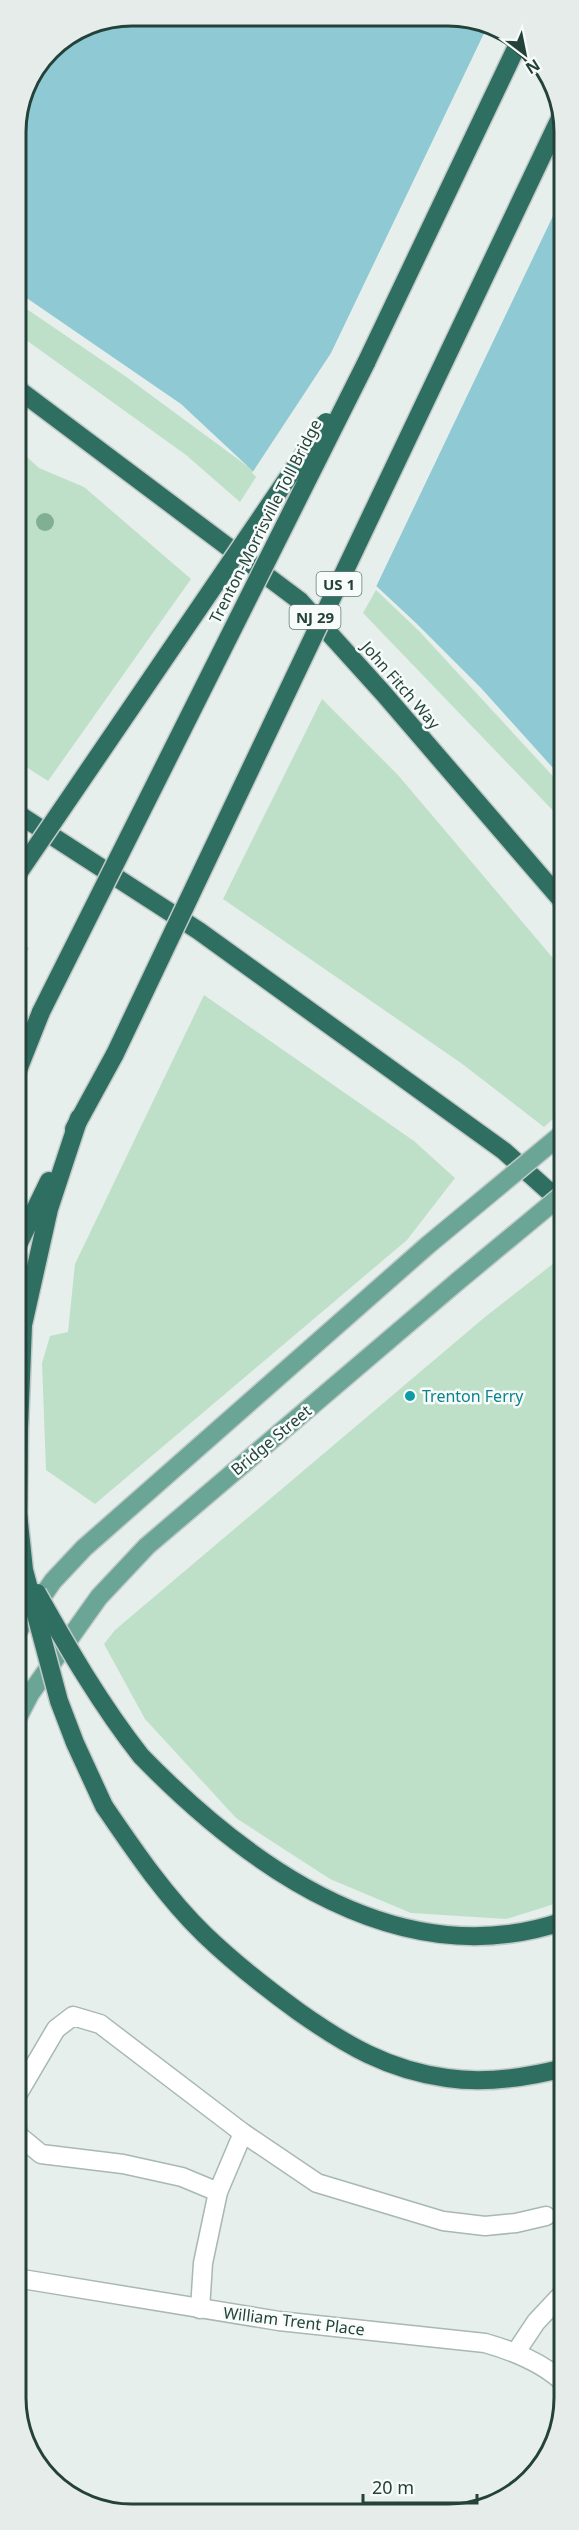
<svg xmlns="http://www.w3.org/2000/svg" width="579" height="2530" font-family="'Noto Sans',sans-serif">
<style>
.green{fill:#bfe0c8}
.water{fill:#8ec9d4}
.pier{fill:#e6efeb}
.lines{fill:none;stroke-linecap:round;stroke-linejoin:round}
.service-casing{stroke:#a8b8b2;stroke-width:21}
.primary-casing{stroke:#c2cac8;stroke-width:21}
.motorway-casing{stroke:#c2cac8;stroke-width:21}
.service{stroke:#fff;stroke-width:18}
.primary{stroke:#6aa596;stroke-width:18}
.motorway{stroke:#2f6f62;stroke-width:18}
.primary-bridge-casing{stroke:#c2cac8;stroke-width:21;stroke-linecap:butt}
.motorway-bridge-casing{stroke:#c2cac8;stroke-width:21;stroke-linecap:butt}
.primary-bridge{stroke:#6aa596;stroke-width:18}
.motorway-bridge{stroke:#2f6f62;stroke-width:18}
.tree{fill:#80af93}
.culture-dot{fill:#0f9aa8;stroke:#f7fbf9;stroke-width:2}
.labels{text-anchor:middle;dominant-baseline:central;stroke-width:5;stroke-linejoin:round;paint-order:stroke}
.shield{fill:#f7fbf9;stroke:#637a73;stroke-width:1.5}
.shield-label{font-size:15px;font-weight:bold;fill:#24423a}
.street-label{font-size:16px;fill:#24423a;stroke:#f7fbf9}
.culture-label{font-size:16px;fill:#0d838f;stroke:#f7fbf9;text-anchor:start}
.rim{fill:none;stroke:#24423a;stroke-width:3}
</style>
<rect width="100%" height="100%" fill="#e6efeb"/>
<g class="green">
<path d="M15 301 125 376 258 474 240 502 186 455 15 332Z"/>
<path d="M15 446 39 468 84 487 191 579 48 781 15 760Z"/>
<path d="M376 590 419 631 563 787V821L363 613Z"/>
<path d="M322 699 398 775 563 970V1110L544 1127 461 1063 223 899Z"/>
<path d="M16 938 29 948 16 979Z"/>
<path d="M204 995 414 1141 455 1178 407 1240 95 1504 46 1470 42 1363 50 1336 68 1332 75 1264Z"/>
<path d="M563 1256 564 1901 506 1919 411 1913 330 1879 236 1818 145 1719 104 1644 115 1630 485 1317Z"/>
</g>
<path class="water" d="M131 15 471 17 535 54 563 116V779L481 688 416 623 181 404 15 290V124L24 86 49 49 87 24Z"/>
<path class="pier" d="M487 27 535 54 563 116V195L375 589 252 473 331 353Z"/>
<g class="lines">
<g class="service-casing">
<g id="service">
<path d="M16 2097 56 2029 73 2016 100 2024 243 2133 317 2183 443 2221 485 2226 516 2223 546 2216"/>
<path d="M16 2122 18 2135 41 2154 123 2164 182 2177 218 2192"/>
<path d="M16 2278 279 2321 485 2343C513 2351 542 2362 564 2383"/>
<path d="M200 2309 203 2263 218 2192 243 2133"/>
<path d="M516 2352 536 2322 564 2292"/>
</g>
</g>
<g class="primary-casing">
<g id="primary">
<path d="M16 1634 53 1581 84 1548 428 1245"/>
<path d="M16 1721 30 1694 99 1597 147 1546 458 1281"/>
</g>
</g>
<g class="motorway-casing">
<g id="motorway">
<path d="M366 363 518 44"/>
<path d="M15 387 300 601 384 694 563 902"/>
<path d="M15 812 199 931 504 1151 563 1204"/>
<path d="M16 1075 41 1012"/>
<path d="M74 1129 115 1054"/>
<path d="M16 1249 49 1181"/>
<path d="M19 1430 23 1325 49 1209 79 1118"/>
<path d="M141 1756C249 1867 401 1977 564 1921"/>
<path d="M104 1806C134 1850 165 1896 204 1934 234 1963 266 1988 299 2012 346 2045 388 2070 447 2078 486 2084 525 2078 564 2068"/>
</g>
</g>
<use href="#service" class="service"/>
<use href="#primary" class="primary"/>
<use href="#motorway" class="motorway"/>
<g class="primary-bridge-casing">
<g id="primary-bridge">
<path d="M428 1245 563 1133"/>
<path d="M458 1281 563 1194"/>
</g>
</g>
<g class="motorway-bridge-casing">
<g id="motorway-bridge">
<path d="M15 878 326 422"/>
<path d="M41 1012 366 363"/>
<path d="M115 1054 562 114"/>
<path d="M19 1430 18 1513 24 1570 59 1701 75 1743 104 1806"/>
<path d="M37 1593C69 1650 101 1705 141 1756"/>
</g>
</g>
<use href="#primary-bridge" class="primary-bridge"/>
<use href="#motorway-bridge" class="motorway-bridge"/>
</g>
<circle class="tree" cx="45" cy="522" r="9"/>
<circle class="culture-dot" cx="410" cy="1396" r="6"/>
<g class="labels">
<g class="shield">
<rect x="316.5" y="572" width="45" height="24" rx="4.5"/>
<rect x="289.5" y="605" width="51" height="24" rx="4.5"/>
</g>
<g class="shield-label">
<text x="339" y="584">US 1</text>
<text x="315" y="617">NJ 29</text>
</g>
<g class="street-label">
<text transform="translate(265 521) rotate(-63)">Trenton-Morrisville Toll Bridge</text>
<text transform="translate(401 685) rotate(49)">John Fitch Way</text>
<text transform="translate(271 1440) rotate(-40)">Bridge Street</text>
<text transform="translate(294 2321) rotate(7)">William Trent Place</text>
</g>
<g class="culture-label">
<text x="422" y="1396">Trenton Ferry</text>
</g>
</g>
<path d="M0 0H579V2530H0ZM132 26H448A106 106 0 0 1 554 132V2398A106 106 0 0 1 448 2504H132A106 106 0 0 1 26 2398V132A106 106 0 0 1 132 26Z" fill="#e6ecea" fill-rule="evenodd"/>
<path class="rim" d="M132 26H448A106 106 0 0 1 554 132V2398A106 106 0 0 1 448 2504H132A106 106 0 0 1 26 2398V132A106 106 0 0 1 132 26Z"/>
<g transform="translate(525 54) rotate(148)" stroke="#f7fbf9" stroke-width="4.5" paint-order="stroke">
<path d="M0-4.5L10 22L0 15L-10 22Z" fill="#24423a"/>
<text y="-9" font-size="16" font-weight="bold" text-anchor="middle" fill="#24423a">N</text>
</g>
<path d="M363 2494v9h114v-9" fill="none" stroke="#24423a" stroke-width="3"/>
<text x="372" y="2494" font-size="18" fill="#24423a" stroke="#f7fbf9" stroke-width="4.5" paint-order="stroke">20 m</text>
</svg>
